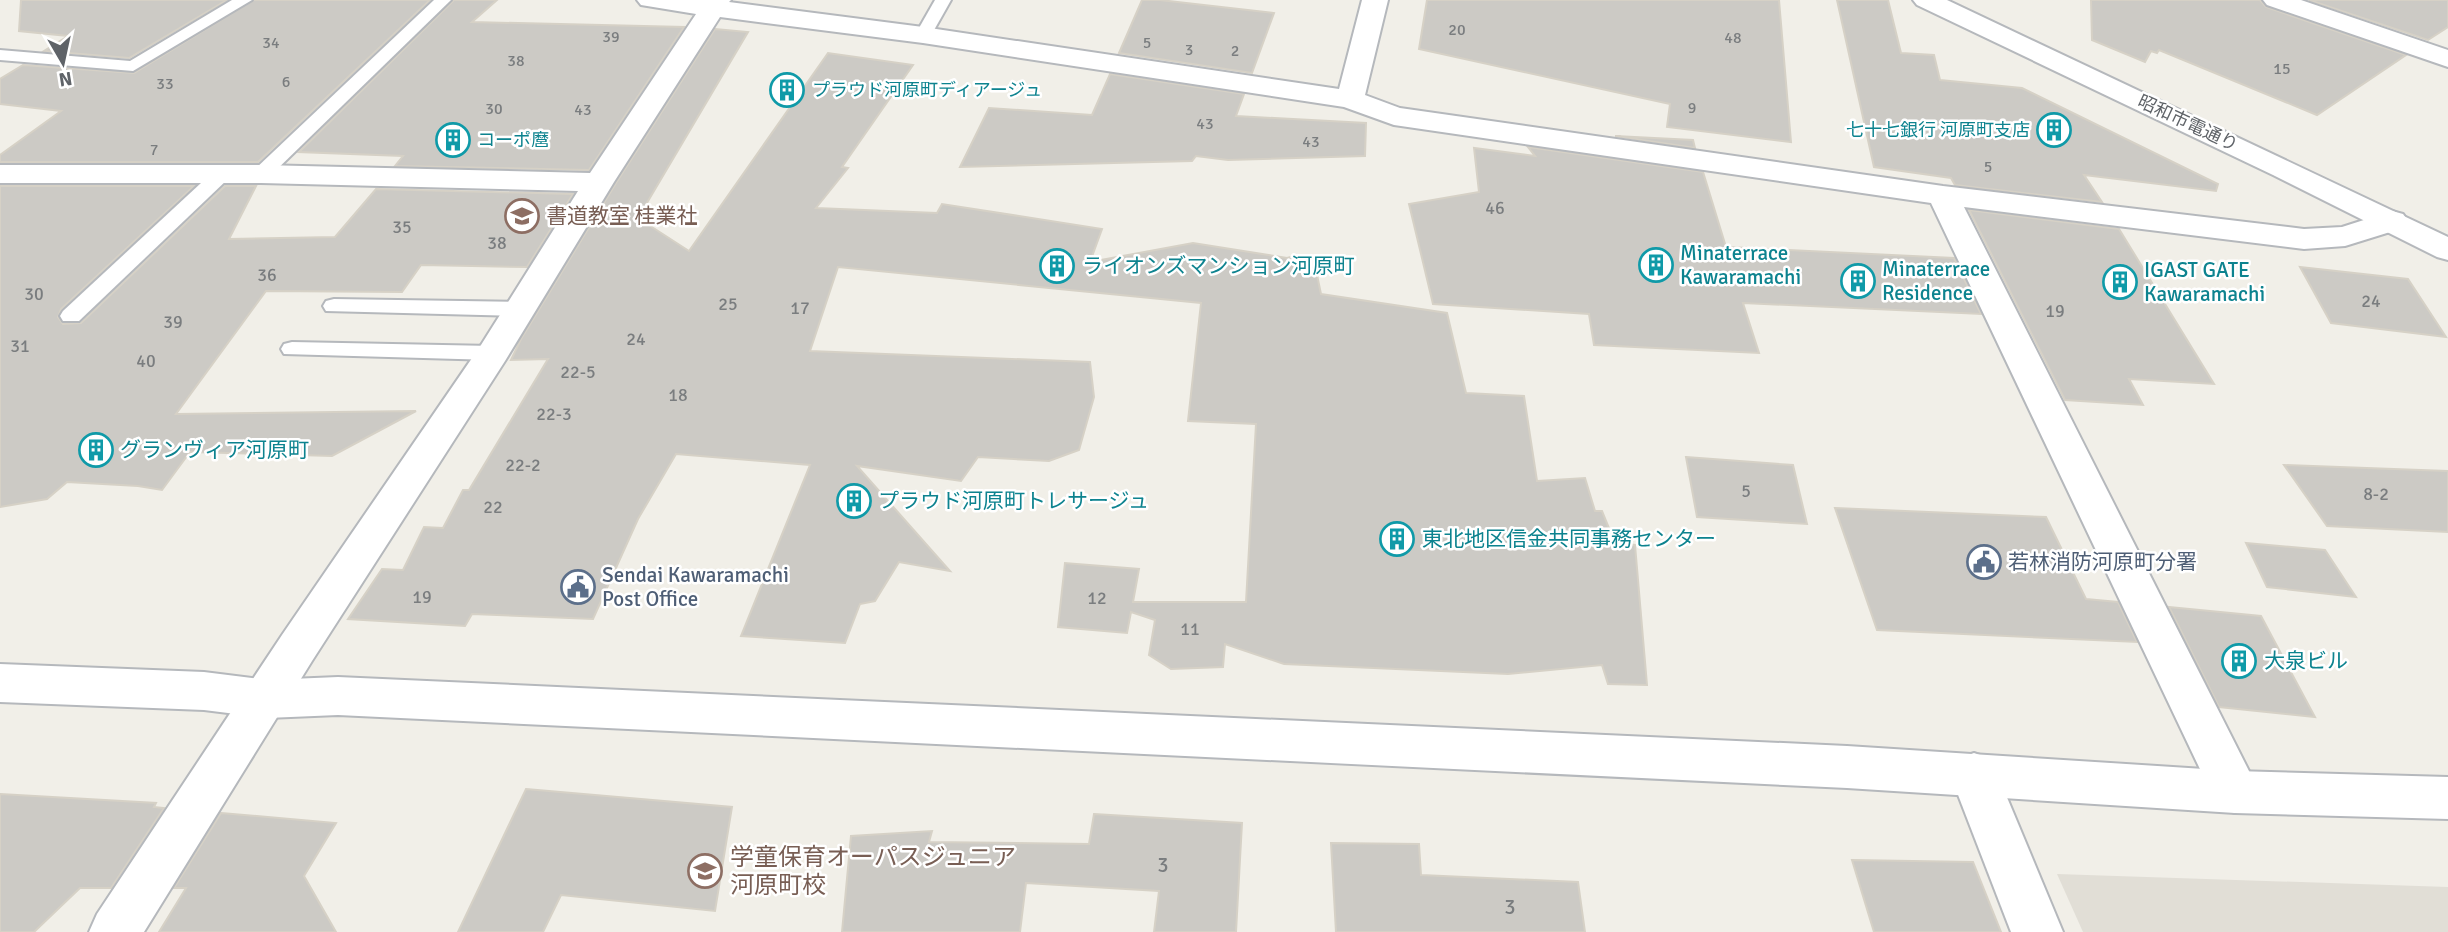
<svg xmlns="http://www.w3.org/2000/svg" width="2448" height="932" font-family="Signika,'Noto Sans JP',sans-serif">
<style>
.education{fill:#e1ded6}
.building{fill:#cccac5;stroke:#d6d1c6;stroke-width:2}
.lines{fill:none;stroke-linecap:round;stroke-linejoin:round}
.service-casing{stroke:#b5b8bc;stroke-width:4}
.minor-casing{stroke:#b5b8bc;stroke-width:4}
.tertiary-casing{stroke:#b5b8bc;stroke-width:4}
.service{fill:#fff;fill-rule:evenodd}
.minor{fill:#fff;fill-rule:evenodd}
.tertiary{fill:#fff;fill-rule:evenodd}
.labels{text-anchor:middle;dominant-baseline:central;stroke-width:5;stroke-linejoin:round;paint-order:stroke}
.far-number-label{font-size:16px;fill:#7a7d7f}
.far-culture-label{font-size:18px;fill:#0d838f;stroke:#fff;text-anchor:start}
.far-street-label{font-size:18px;fill:#5f6368;stroke:#fff}
.number-label{font-size:18px;fill:#7a7d7f}
.education-label{font-size:21px;fill:#785e54;stroke:#fff;text-anchor:start}
.culture-label{font-size:21px;fill:#0d838f;stroke:#fff;text-anchor:start}
.service-label{font-size:21px;fill:#4e5e75;stroke:#fff;text-anchor:start}
.near-number-label{font-size:21px;fill:#7a7d7f}
.near-education-label{font-size:24px;fill:#785e54;stroke:#fff;text-anchor:start}
</style>
<rect width="100%" height="100%" fill="#f1efe8"/>
<path class="education" d="M2057 874 2448 887V932H2083Z"/>
<g class="building">
<path d="M21 0H227L129 58 44 51 68 36 19 31Z"/>
<path d="M254 0H430L258 162H0V155L61 111 0 104V79L23 65 134 73Z"/>
<path d="M454 0H497L472 22 684 27 589 170 395 166 403 156 299 152Z"/>
<path d="M1142 0H1160L1274 13 1252 73 1119 53Z"/>
<path d="M1427 0H1779L1791 142 1667 127 1670 104 1419 49Z"/>
<path d="M1837 0H1888L1901 53 1934 55 1940 80 2022 88 2218 184 2216 191 2084 175 2102 202 1955 185 1951 178 1874 167Z"/>
<path d="M2091 0H2260L2266 7 2406 55 2317 115 2159 50 2157 53 2151 51 2145 62 2092 40Z"/>
<path d="M2309 0H2448V27L2428 40Z"/>
<path d="M715 29 748 32 638 218 689 251 828 53 913 65 842 167 848 168 816 208 937 213 942 204 1102 229 1090 262 1193 243 1287 258 1294 256 1316 270 1321 294 1447 313 1466 393 1524 396 1537 481 1585 478 1595 511H1602L1615 543 1635 545 1647 685 1608 684 1602 665 1508 674 1284 664 1225 644 1223 667 1171 669 1149 655 1155 620 1131 612 1127 633 1058 627 1065 563 1139 569 1133 602H1246L1256 424 1188 421 1201 303 838 267 810 351 1090 362 1094 397 1079 450 1049 461 978 457 961 481 857 466 950 571 899 562 875 601 860 604 845 643 741 636 810 465 676 454 638 519 593 619 472 614 465 626 348 619 382 569 403 570 424 527 443 528 463 490H469L548 359 511 360 521 339 616 183Z"/>
<path d="M1110 74 1244 94 1236 116 1366 123 1365 156 1228 160 1196 156 1192 161 960 167 989 108 1092 115Z"/>
<path d="M1615 136 1693 140 1695 148Z"/>
<path d="M1528 147 1703 172 1726 247 1954 258 1981 314 1743 303 1759 353 1594 345 1589 314 1433 304 1409 204 1479 192 1474 148 1535 156Z"/>
<path d="M0 186H194L61 309 58 317 63 324 81 323 225 186H256L229 239 335 237 376 189 573 194 527 267 421 265 402 292 266 291 176 414 416 411 332 456 190 452 162 490 138 486 67 482 47 499 0 507Z"/>
<path d="M1969 210 2119 229 2214 384 2129 379 2143 405 2065 400Z"/>
<path d="M2300 267 2408 279 2446 337 2331 323Z"/>
<path d="M1686 457 1793 465 1807 524 1697 517Z"/>
<path d="M2284 465 2448 471V532L2327 526Z"/>
<path d="M1835 508 2046 517 2086 599 2118 602 2137 642 1877 630Z"/>
<path d="M2246 543 2325 550 2356 597 2267 587Z"/>
<path d="M2169 607 2261 616 2315 717 2219 707Z"/>
<path d="M526 789 732 807 715 911 561 895 543 932H458Z"/>
<path d="M0 794 156 803 154 807 164 808 111 888H80L34 932H0Z"/>
<path d="M221 813 336 823 304 876 336 932H159L186 888H174Z"/>
<path d="M1094 814 1242 823 1236 932H1154L1159 891 1026 883 1020 932H842L851 836 932 831 929 842 1089 844Z"/>
<path d="M1331 843 1419 844 1421 875 1578 882 1585 932H1336Z"/>
<path d="M1852 860 1973 862 2001 932H1874Z"/>
</g>
<g class="lines">
<g class="service-casing">
<g id="service">
<path d="M232 0H252L133 71 0 60V50L130 61Z"/>
<path d="M434 0H451L268 178H254L251 174 254 170Z"/>
<path d="M935 0H951L929 39H917L915 35Z"/>
<path d="M222 168 232 174 229 178 79 321H63L60 316 63 311 215 170Z"/>
<path d="M334 299 520 302 528 304 531 309 528 314 520 316 326 311 323 306 326 301Z"/>
<path d="M292 342 493 346 501 348 504 353 501 358 493 360 284 354 281 349 284 344Z"/>
</g>
</g>
<g class="minor-casing">
<g id="minor">
<path d="M637 0H731L729 2 923 27 1339 89 1362 0H1388L1365 95 1400 108 1943 186 2304 229 2342 227 2392 211 2403 214 2408 221 2403 228 2345 246 2304 249 1964 207 2252 777 2259 792 2252 807 2235 813 2218 807 1931 203 1394 125 1344 107 923 43 720 17 614 182 505 361 312 661 144 932H89L97 914 282 635 481 345 578 191 261 183H0V165H261L590 173 696 14 641 5Z"/>
<path d="M2263 0H2301L2448 50V67L2267 5Z"/>
<path d="M1974 753 1991 759 2063 932H2011L1950 774 1957 759Z"/>
</g>
</g>
<g class="tertiary-casing">
<g id="tertiary">
<path d="M1913 0H1947L2448 237V260L2437 257 2273 175 1917 5Z"/>
<path d="M0 664 204 672 267 680 338 677 1847 746 2235 771 2448 777V819L2235 813 1847 788 338 715 267 718 204 710 0 702Z"/>
</g>
</g>
<use href="#service" class="service"/>
<use href="#minor" class="minor"/>
<use href="#tertiary" class="tertiary"/>
</g>
<defs>
<g id="building-ring" transform="scale(1.75)"><circle r="9.5" fill="#fff" stroke="#0f9aa8" stroke-width="1.5"/><path d="M-4-6H4V6H1V3H-1V6H-4ZM-2.5-4.3h1.7v1.8h-1.7ZM.8-4.3h1.7v1.8H.8ZM-2.5-1h1.7V.8h-1.7ZM.8-1h1.7V.8H.8Z" fill="#0f9aa8"/></g>
<g id="school-ring" transform="scale(1.75)"><circle r="9.5" fill="#fff" stroke="#8d6e63" stroke-width="1.5"/><path d="M0-5L7-2L0 1L-7-2ZM-4 1L0 2.5L4 1V4Q0 6-4 4Z" fill="#8d6e63"/></g>
<g id="civic-ring" transform="scale(1.75)"><circle r="9.5" fill="#fff" stroke="#5c6f8a" stroke-width="1.5"/><path d="M-.6-6.5H3V-4.5H.6V-3L4-1V1h2V6H-6V1h2V-1L-.6-3ZM-1.2 2.5V6h2.4V2.5Z" fill="#5c6f8a"/></g>
</defs>
<g fill-rule="evenodd">
<use href="#building-ring" x="787" y="90"/>
<use href="#building-ring" x="2054" y="130"/>
<use href="#building-ring" x="453" y="140"/>
<use href="#school-ring" x="522" y="216"/>
<use href="#building-ring" x="1656" y="265"/>
<use href="#building-ring" x="1057" y="266"/>
<use href="#building-ring" x="1858" y="281"/>
<use href="#building-ring" x="2120" y="282"/>
<use href="#building-ring" x="96" y="450"/>
<use href="#building-ring" x="854" y="501"/>
<use href="#building-ring" x="1397" y="539"/>
<use href="#civic-ring" x="1984" y="562"/>
<use href="#civic-ring" x="578" y="587"/>
<use href="#building-ring" x="2239" y="661"/>
<use href="#school-ring" x="705" y="871"/>
</g>
<g class="labels">
<g class="far-number-label">
<text x="1457" y="30">20</text>
<text x="611" y="37">39</text>
<text x="1733" y="38">48</text>
<text x="271" y="43">34</text>
<text x="1147" y="43">5</text>
<text x="1189" y="50">3</text>
<text x="1235" y="51">2</text>
<text x="516" y="61">38</text>
<text x="2282" y="69">15</text>
<text x="286" y="82">6</text>
<text x="165" y="84">33</text>
<text x="1692" y="108">9</text>
<text x="494" y="109">30</text>
<text x="583" y="110">43</text>
<text x="1205" y="124">43</text>
<text x="1311" y="142">43</text>
<text x="154" y="150">7</text>
<text x="1988" y="167">5</text>
</g>
<g class="far-culture-label">
<text x="812" y="90">プラウド河原町ディアージュ</text>
<text x="2030" y="130" text-anchor="end">七十七銀行 河原町支店</text>
<text x="477" y="140">コーポ麿</text>
</g>
<g class="far-street-label">
<text transform="translate(2188 123) rotate(25)">昭和市電通り</text>
</g>
<g class="number-label">
<text x="1495" y="208">46</text>
<text x="402" y="227">35</text>
<text x="497" y="243">38</text>
<text x="267" y="275">36</text>
<text x="34" y="294">30</text>
<text x="2371" y="301">24</text>
<text x="728" y="304">25</text>
<text x="800" y="308">17</text>
<text x="2055" y="311">19</text>
<text x="173" y="322">39</text>
<text x="636" y="339">24</text>
<text x="20" y="346">31</text>
<text x="146" y="361">40</text>
<text x="578" y="372">22-5</text>
<text x="678" y="395">18</text>
<text x="554" y="414">22-3</text>
<text x="523" y="465">22-2</text>
<text x="1746" y="491">5</text>
<text x="2376" y="494">8-2</text>
<text x="493" y="507">22</text>
<text x="422" y="597">19</text>
<text x="1097" y="598">12</text>
<text x="1190" y="629">11</text>
</g>
<g class="education-label">
<text x="546" y="216">書道教室 桂業社</text>
</g>
<g class="culture-label">
<text x="1680" y="253">Minaterrace<tspan x="1680" dy="24">Kawaramachi</tspan></text>
<text x="1082" y="266">ライオンズマンション河原町</text>
<text x="1882" y="269">Minaterrace<tspan x="1882" dy="24">Residence</tspan></text>
<text x="2144" y="270">IGAST GATE<tspan x="2144" dy="24">Kawaramachi</tspan></text>
<text x="120" y="450">グランヴィア河原町</text>
<text x="878" y="501">プラウド河原町トレサージュ</text>
<text x="1422" y="539">東北地区信金共同事務センター</text>
<text x="2264" y="661">大泉ビル</text>
</g>
<g class="service-label">
<text x="2008" y="562">若林消防河原町分署</text>
<text x="602" y="575">Sendai Kawaramachi<tspan x="602" dy="24">Post Office</tspan></text>
</g>
<g class="near-number-label">
<text x="1163" y="865">3</text>
<text x="1510" y="907">3</text>
</g>
<g class="near-education-label">
<text x="730" y="857">学童保育オーパスジュニア<tspan x="730" dy="28">河原町校</tspan></text>
</g>
</g>
<g transform="translate(63 63) rotate(171)" stroke="#ffffff" stroke-width="5" paint-order="stroke">
<path d="M0-5L12 26L0 18L-12 26Z" fill="#5f6368"/>
<text y="-10" font-size="19" font-weight="bold" text-anchor="middle" fill="#5f6368">N</text>
</g>
</svg>
